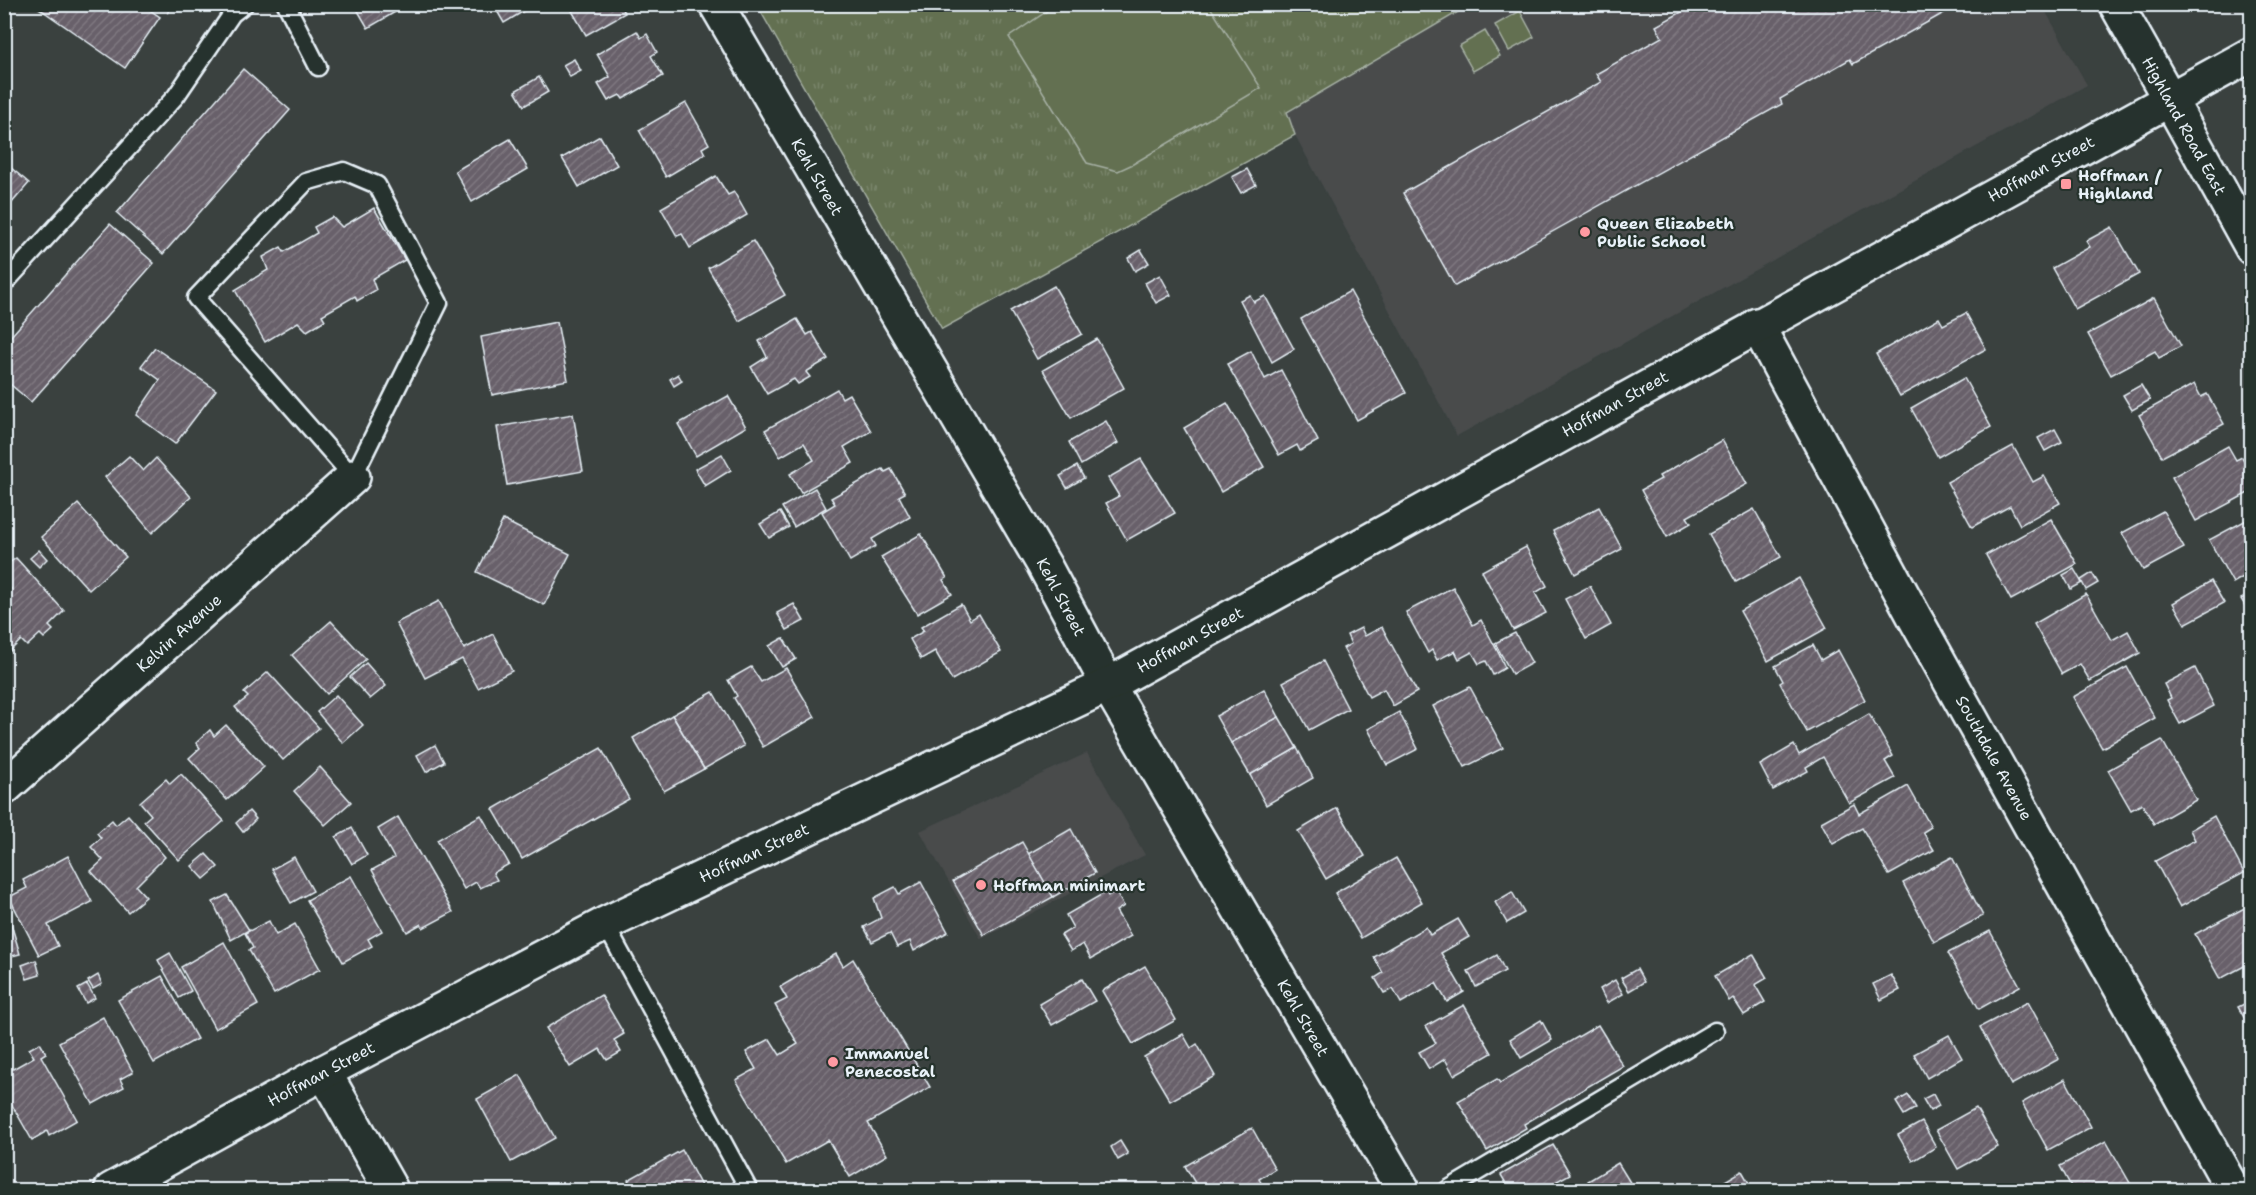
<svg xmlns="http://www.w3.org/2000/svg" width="2256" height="1195" font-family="'Shantell Sans',sans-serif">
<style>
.built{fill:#484b4c}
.grass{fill:url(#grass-tufts);stroke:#a6b0a4;stroke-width:1.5}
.pitch{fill:#637051;stroke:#a6b0a4;stroke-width:1.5}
.building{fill:url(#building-hatch);stroke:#e8f1f8;stroke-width:1.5}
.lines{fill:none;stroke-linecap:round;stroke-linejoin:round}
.lane-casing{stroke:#e8f1f8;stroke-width:21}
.street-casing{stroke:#e8f1f8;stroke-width:38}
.secondary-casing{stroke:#e8f1f8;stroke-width:38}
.path{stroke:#e8f1f8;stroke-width:4;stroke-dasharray:1.5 4.5;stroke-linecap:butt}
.lane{stroke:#26332d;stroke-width:16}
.street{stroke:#26332d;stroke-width:33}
.secondary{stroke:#26332d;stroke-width:33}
.poi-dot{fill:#ff9aa2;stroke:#26332d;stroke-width:2}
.labels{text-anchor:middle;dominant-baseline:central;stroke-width:4.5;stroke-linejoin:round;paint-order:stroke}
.street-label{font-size:16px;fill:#e8f1f8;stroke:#26332d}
.poi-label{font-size:16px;font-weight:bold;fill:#e8f1f8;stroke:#26332d;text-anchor:start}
</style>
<defs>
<pattern id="grass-tufts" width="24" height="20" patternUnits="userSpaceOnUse" patternTransform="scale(1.5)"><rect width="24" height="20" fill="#637051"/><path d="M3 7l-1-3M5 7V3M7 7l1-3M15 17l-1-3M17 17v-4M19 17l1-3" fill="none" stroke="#79856b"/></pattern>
<pattern id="building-hatch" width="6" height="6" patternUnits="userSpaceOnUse" patternTransform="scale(1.5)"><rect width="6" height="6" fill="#68616a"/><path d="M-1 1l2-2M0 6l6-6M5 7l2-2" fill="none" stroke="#7e7880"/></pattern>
</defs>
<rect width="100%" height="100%" fill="#3a413f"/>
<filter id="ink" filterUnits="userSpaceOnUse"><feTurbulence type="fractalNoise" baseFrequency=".0167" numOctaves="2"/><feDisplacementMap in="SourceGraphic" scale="12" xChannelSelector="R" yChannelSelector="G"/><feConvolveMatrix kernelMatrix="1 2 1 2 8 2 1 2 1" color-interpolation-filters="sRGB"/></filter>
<g filter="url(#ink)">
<g class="built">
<path d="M757 5H2042L2087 85 1457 436 1295 135 942 329Z"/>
<path d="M1087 753 1145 855 981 939 920 831Z"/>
</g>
<path class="grass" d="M757 5H1470L1287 112 1295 135 942 329Z"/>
<g class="pitch">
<path d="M1056 5H1209L1261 88 1133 164 1118 171 1087 163 1009 37Z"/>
<path d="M1520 11 1534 37 1509 51 1495 25Z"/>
<path d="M1485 31 1500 56 1473 71 1459 46Z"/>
</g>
<g class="building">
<path d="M33 4H141L160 17 125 68Z"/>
<path d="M354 4H409L368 28Z"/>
<path d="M493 4H536L504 23Z"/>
<path d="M568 4H620L625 13 586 35Z"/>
<path d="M1696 4H1960L1853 64 1850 59 1780 99 1782 104 1455 286 1403 193 1601 82 1596 74 1662 37 1656 26Z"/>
<path d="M637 31 641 38 647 34 657 52 651 56 663 76 623 99 620 95 608 101 598 84 610 77 597 54Z"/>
<path d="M574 59 581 71 570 77 563 65Z"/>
<path d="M243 69 290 110 163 254 117 213Z"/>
<path d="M539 77 548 92 524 106 515 91Z"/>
<path d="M686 103 709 144 702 148 705 154 666 177 639 130Z"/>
<path d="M600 136 617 165 579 187 562 158Z"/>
<path d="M510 139 528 169 472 202 455 171Z"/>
<path d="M4 162 29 183 4 212Z"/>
<path d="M1247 169 1256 185 1241 193 1232 177Z"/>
<path d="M716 176 728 195 734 192 747 215 690 248 682 234 677 236 661 208Z"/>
<path d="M374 208 405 260 372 279 376 290 357 301 355 296 322 315 325 320 307 331 298 322 265 342 235 290 268 270 263 257 281 247 284 252 317 233 314 227 332 217 342 227Z"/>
<path d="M110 224 154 263 31 402 4 379V344Z"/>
<path d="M2112 227 2139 274 2075 309 2052 268 2090 247 2086 241Z"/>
<path d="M753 241 785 295 739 321 708 268Z"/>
<path d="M1141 250 1149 263 1135 271 1128 258Z"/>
<path d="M1160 275 1171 295 1156 303 1145 283Z"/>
<path d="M1054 286 1082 334 1037 359 1010 311Z"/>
<path d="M1350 291 1406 393 1357 420 1301 319Z"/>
<path d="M1250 295 1254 302 1265 296 1294 349 1272 362 1240 300Z"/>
<path d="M2154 298 2181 346 2159 358 2155 351 2111 375 2088 334Z"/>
<path d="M1966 313 1986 349 1900 396 1876 354 1939 318 1943 325Z"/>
<path d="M797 319 807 335 812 332 828 359 806 372 810 377 798 384 794 379 767 394 751 367 767 357 759 341Z"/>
<path d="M557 322 568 380 492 395 481 337Z"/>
<path d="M1097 339 1124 388 1071 418 1043 370Z"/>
<path d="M155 348 216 390 175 444 136 415 160 380 141 366Z"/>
<path d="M1251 351 1265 379 1281 370 1318 441 1300 451 1297 445 1279 455 1227 364Z"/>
<path d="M678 374 682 381 674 386 670 379Z"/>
<path d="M1964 378 1991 427 1938 457 1911 408Z"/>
<path d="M2194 384 2201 397 2207 394 2224 424 2162 457 2139 415Z"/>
<path d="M2141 385 2150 400 2132 410 2123 395Z"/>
<path d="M837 389 842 398 849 394 871 431 844 447 853 463 801 493 790 474 814 460 804 443 780 457 765 430Z"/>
<path d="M728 396 746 427 696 456 678 424Z"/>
<path d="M1227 403 1264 467 1221 492 1184 428Z"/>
<path d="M573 414 583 471 507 485 497 427Z"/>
<path d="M1106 421 1118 443 1081 465 1069 442Z"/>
<path d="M2055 429 2062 442 2045 451 2038 438Z"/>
<path d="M1722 440 1747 484 1687 517 1691 523 1667 537 1641 490 1661 479 1659 476Z"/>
<path d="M2013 446 2033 482 2044 476 2060 503 2020 525 2010 506 1972 527 1947 482Z"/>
<path d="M2228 446 2236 460 2242 457 2252 473V491L2196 521 2172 477Z"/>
<path d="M722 454 731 470 705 486 695 469Z"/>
<path d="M129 456 143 471 156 458 191 497 152 533 105 477Z"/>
<path d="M1141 459 1175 513 1127 540 1106 503 1119 496 1108 478Z"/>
<path d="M1077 466 1084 478 1067 488 1060 476Z"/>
<path d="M883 469 885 472 891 469 905 493 899 496 910 517 872 539 876 546 850 561 822 512 835 504 831 498Z"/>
<path d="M815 488 826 508 794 527 782 507Z"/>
<path d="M78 504 126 557 89 590 41 537Z"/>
<path d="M1599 507 1622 549 1575 574 1553 531Z"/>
<path d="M1754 509 1781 557 1736 582 1709 534Z"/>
<path d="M2163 511 2184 548 2143 570 2122 533Z"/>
<path d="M780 512 789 527 769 538 760 524Z"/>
<path d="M2252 517V572L2233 583 2209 540Z"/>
<path d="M2051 519 2077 564 2011 600 1986 555Z"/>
<path d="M503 520 570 554 544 605 477 572Z"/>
<path d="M921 534 947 578 943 580 952 594 917 614 881 557Z"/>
<path d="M1526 547 1547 586 1535 593 1546 613 1513 630 1482 571Z"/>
<path d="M39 550 47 559 39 567 30 558Z"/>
<path d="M16 558 64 611 49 626 53 630 44 638 40 634 27 646 21 640 6 655 4 595 11 589 4 582V567Z"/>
<path d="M2074 569 2082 583 2071 589 2063 575Z"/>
<path d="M2092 573 2098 583 2086 590 2081 580Z"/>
<path d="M1799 578 1827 628 1768 661 1740 611Z"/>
<path d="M2211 581 2224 603 2185 624 2173 603Z"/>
<path d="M1590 586 1611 625 1586 639 1565 599Z"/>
<path d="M1453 587 1473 625 1481 620 1499 654 1505 668 1493 675 1486 661 1479 664 1472 652 1459 659 1455 651 1437 660 1432 650 1428 653 1406 612Z"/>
<path d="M2252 593V617L2241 599Z"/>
<path d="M2086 594 2112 640 2128 631 2140 653 2090 681 2080 664 2062 674 2034 624Z"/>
<path d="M439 601 464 649 493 634 512 671 478 688 462 659 425 678 396 623Z"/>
<path d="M794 604 804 621 787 630 777 613Z"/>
<path d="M961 604 970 620 979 614 1001 652 952 680 935 651 921 659 910 639 924 631 921 627Z"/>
<path d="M331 621 366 659 327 694 292 655Z"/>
<path d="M1382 627 1417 692 1393 706 1384 689 1369 697 1343 648 1351 644 1347 635 1361 628 1365 636Z"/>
<path d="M1515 633 1532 663 1512 674 1495 643Z"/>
<path d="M783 638 796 659 782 667 769 646Z"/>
<path d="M1813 645 1821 660 1838 650 1865 700 1807 732 1780 683 1783 681 1775 666Z"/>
<path d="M1323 661 1348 709 1309 730 1283 682Z"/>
<path d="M366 663 386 686 370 699 350 677Z"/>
<path d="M751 667 761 682 786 668 815 717 763 747 734 698 737 696 728 680Z"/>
<path d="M2127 667 2155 718 2102 748 2073 697Z"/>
<path d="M2195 668 2214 706 2180 724 2167 700 2171 698 2164 684Z"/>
<path d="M268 672 319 728 283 760 235 707 248 697 244 693Z"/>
<path d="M1470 687 1503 748 1465 767 1433 706Z"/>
<path d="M1264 689 1279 717 1231 743 1216 716Z"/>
<path d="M713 692 744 746 704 769 672 715Z"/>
<path d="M336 695 363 725 343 743 317 712Z"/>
<path d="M1399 712 1418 749 1387 765 1368 729Z"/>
<path d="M1869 714 1893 756 1885 761 1895 778 1849 803 1823 757 1806 767 1808 771 1773 790 1760 765 1794 745 1799 755Z"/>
<path d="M672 715 704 769 664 791 633 738Z"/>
<path d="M1279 717 1297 748 1250 775 1231 743Z"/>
<path d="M226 725 264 767 227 800 189 758 200 748 196 743 210 730 214 736Z"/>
<path d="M2162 740 2196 800 2154 824 2142 804 2131 810 2108 770Z"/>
<path d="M435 745 444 762 426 772 417 755Z"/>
<path d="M601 748 629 799 522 859 493 809Z"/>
<path d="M1297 748 1313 778 1266 805 1250 775Z"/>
<path d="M320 767 351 802 325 825 294 791Z"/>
<path d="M181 774 224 821 179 860 144 821 151 815 140 802 166 779 170 784Z"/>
<path d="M1908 786 1931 827 1923 832 1934 850 1889 875 1862 828 1833 844 1821 822 1854 804 1859 814Z"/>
<path d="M1337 808 1365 856 1326 879 1298 831Z"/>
<path d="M249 811 256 819 243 832 236 823Z"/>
<path d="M128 815 165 857 136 886 146 897 128 912 91 871 103 860 91 847 101 838 97 833 112 820 116 825Z"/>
<path d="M481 815 509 864 493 873 497 880 480 888 476 882 464 889 437 840Z"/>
<path d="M2214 816 2244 873 2180 907 2155 861 2195 840 2190 830Z"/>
<path d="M398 817 453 912 423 928 421 924 407 932 372 870 394 858 378 829Z"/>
<path d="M352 828 367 855 352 864 336 837Z"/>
<path d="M1071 829 1095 873 1053 897 1028 854Z"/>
<path d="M1022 842 1053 897 984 935 953 881Z"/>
<path d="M206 854 218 867 204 879 192 866Z"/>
<path d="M68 856 92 902 48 925 58 946 39 955 9 897 27 888 23 880Z"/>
<path d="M294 857 313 891 291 903 272 869Z"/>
<path d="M1952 857 1983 916 1934 942 1903 883Z"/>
<path d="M1396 858 1422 902 1361 938 1335 893Z"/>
<path d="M351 876 382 931 368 939 372 946 343 962 307 900Z"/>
<path d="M921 882 948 932 914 951 910 941 897 947 890 933 872 942 864 927 881 918 874 898 895 887 899 894Z"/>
<path d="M1115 891 1124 906 1116 911 1131 936 1091 959 1083 944 1071 951 1061 935 1073 928 1066 915 1106 892 1108 896Z"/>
<path d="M1512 892 1524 913 1507 923 1495 902Z"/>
<path d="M227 895 249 930 231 940 213 902Z"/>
<path d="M4 900 20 954 4 958Z"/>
<path d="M2252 904V962L2220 979 2195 934Z"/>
<path d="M1458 919 1469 937 1441 953 1464 992 1447 1002 1436 983 1401 1003 1393 989 1384 993 1375 978 1383 973 1374 957 1426 927 1430 935Z"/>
<path d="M269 921 276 935 295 924 320 969 274 994 249 950 253 948 245 933Z"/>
<path d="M1990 931 2020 986 1979 1009 1948 953Z"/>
<path d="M224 942 258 1005 215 1029 181 967Z"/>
<path d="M170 953 191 991 179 998 158 960Z"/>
<path d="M836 954 843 966 853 959 930 1087 868 1123 887 1155 850 1177 828 1140 786 1164 736 1080 756 1069 746 1052 770 1039 780 1055 798 1044 775 1005 787 999 780 987Z"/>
<path d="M1753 954 1767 978 1755 985 1765 1002 1744 1015 1733 998 1729 1001 1715 976Z"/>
<path d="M1497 955 1505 971 1476 987 1468 971Z"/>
<path d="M36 960 40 975 27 979 22 965Z"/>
<path d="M1145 966 1176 1020 1133 1044 1102 991Z"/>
<path d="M1637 969 1644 982 1629 991 1621 978Z"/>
<path d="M98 975 102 984 93 989 88 981Z"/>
<path d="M1891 975 1900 990 1881 1000 1873 984Z"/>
<path d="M162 976 197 1039 154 1063 118 1000Z"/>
<path d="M1082 979 1095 1001 1052 1025 1039 1004Z"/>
<path d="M1615 980 1623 994 1607 1003 1600 989Z"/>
<path d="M87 984 95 998 86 1003 78 989Z"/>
<path d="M601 995 624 1034 614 1040 621 1052 607 1060 600 1049 570 1067 546 1028Z"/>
<path d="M2252 1000V1031L2238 1007Z"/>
<path d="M2028 1002 2059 1059 2011 1085 1980 1027Z"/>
<path d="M1464 1005 1492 1053 1454 1075 1445 1059 1429 1069 1419 1052 1436 1043 1426 1026Z"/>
<path d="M103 1017 133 1072 120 1079 124 1087 93 1104 59 1042Z"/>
<path d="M1541 1020 1552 1040 1521 1058 1510 1039Z"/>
<path d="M1598 1025 1623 1066 1524 1124 1526 1128 1487 1151 1458 1101 1497 1079 1500 1083Z"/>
<path d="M1183 1034 1191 1048 1197 1044 1215 1076 1170 1101 1144 1057Z"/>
<path d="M1949 1035 1962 1058 1927 1078 1914 1054Z"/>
<path d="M40 1043 46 1053 41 1056 77 1120 49 1136 47 1131 32 1140 4 1091V1074L34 1057 29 1049Z"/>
<path d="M520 1075 555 1138 511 1162 477 1099Z"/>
<path d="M2065 1079 2091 1127 2048 1150 2022 1103Z"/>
<path d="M1933 1094 1939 1106 1930 1111 1923 1099Z"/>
<path d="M1908 1095 1916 1108 1904 1115 1896 1102Z"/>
<path d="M1976 1108 1998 1147 1958 1169 1936 1130Z"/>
<path d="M1922 1122 1936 1147 1913 1161 1898 1135Z"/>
<path d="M1252 1128 1275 1169 1259 1179 1265 1190H1199L1185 1166Z"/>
<path d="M1120 1141 1128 1154 1118 1160 1111 1147Z"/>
<path d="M2106 1141 2134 1190H2073L2060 1166Z"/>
<path d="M1553 1145 1570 1174 1557 1181 1562 1190H1510L1501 1175Z"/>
<path d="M682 1150 702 1188 698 1190H634L628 1180Z"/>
<path d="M1618 1163 1631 1184 1619 1190H1593L1588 1181Z"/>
<path d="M1742 1171 1753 1190H1730L1725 1181Z"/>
<path d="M1710 1183 1714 1190H1697Z"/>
</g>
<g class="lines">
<g class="lane-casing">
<g id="lane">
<path d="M286 4 318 67"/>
<path d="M344 171 377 185 439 303 353 477 196 298 306 182Z"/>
<path d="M4 284 176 96 232 14 245 4"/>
<path d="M605 924 749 1190"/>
<path d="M1447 1190 1715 1031"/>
</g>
</g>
<g class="street-casing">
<g id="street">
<path d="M716 4 1044 565 1108 685 1403 1190"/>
<path d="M2116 4 2169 98"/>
<path d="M1757 325 1915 618 2233 1190"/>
<path d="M4 788 353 477"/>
<path d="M324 1072 391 1190"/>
</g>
</g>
<g class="secondary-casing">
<g id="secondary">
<path d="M2169 98 2252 248"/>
<path d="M111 1190 324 1072 605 924 1108 685 2252 54"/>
</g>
</g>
<path class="path" d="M158 4 169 12"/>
<use href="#lane" class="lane"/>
<use href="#street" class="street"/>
<use href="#secondary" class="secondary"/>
</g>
</g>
<g class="poi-dot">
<rect x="2060" y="178" width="12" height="12" rx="3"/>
<circle cx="1585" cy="232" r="6"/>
<circle cx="981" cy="885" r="6"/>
<circle cx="833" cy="1062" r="6"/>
</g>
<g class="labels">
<g class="street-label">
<text transform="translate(2184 126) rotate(61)">Highland Road East</text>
<text transform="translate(2041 169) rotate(-29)">Hoffman Street</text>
<text transform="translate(817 177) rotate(60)">Kehl Street</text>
<text transform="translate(1615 404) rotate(-29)">Hoffman Street</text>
<text transform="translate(1061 597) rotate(62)">Kehl Street</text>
<text transform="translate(179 633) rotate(-42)">Kelvin Avenue</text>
<text transform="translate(1190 640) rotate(-29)">Hoffman Street</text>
<text transform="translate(1994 758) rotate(61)">Southdale Avenue</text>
<text transform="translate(754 853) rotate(-25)">Hoffman Street</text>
<text transform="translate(1303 1018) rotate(60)">Kehl Street</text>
<text transform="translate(321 1074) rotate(-28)">Hoffman Street</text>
</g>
<g class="poi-label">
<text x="2078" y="175">Hoffman /<tspan x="2078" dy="18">Highland</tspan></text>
<text x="1597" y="223">Queen Elizabeth<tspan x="1597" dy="18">Public School</tspan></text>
<text x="993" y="885">Hoffman minimart</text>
<text x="845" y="1053">Immanuel<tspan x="845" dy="18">Penecostal</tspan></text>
</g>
</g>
<rect width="2256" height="1195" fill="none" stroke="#26332d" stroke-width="24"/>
<rect x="12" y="12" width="2232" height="1171" fill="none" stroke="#e8f1f8" stroke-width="2" filter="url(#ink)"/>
</svg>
